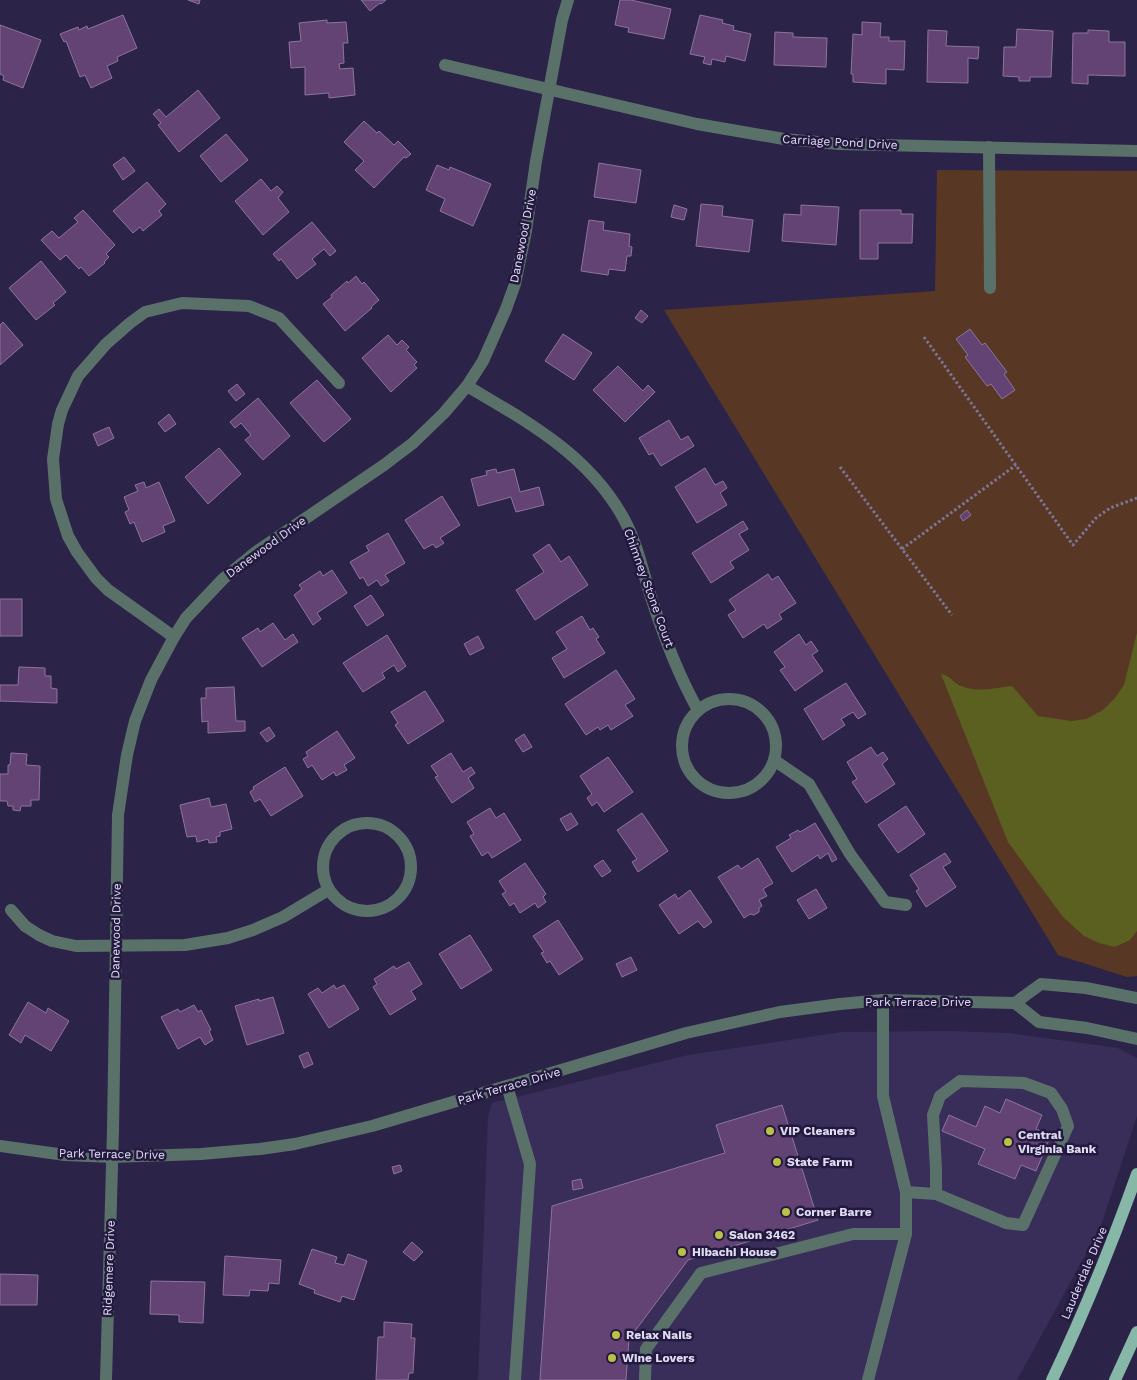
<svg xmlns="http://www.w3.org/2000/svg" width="1137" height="1380" font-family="'Work Sans',sans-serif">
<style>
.built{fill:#392e59}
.green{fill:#583824}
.water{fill:#5b5f20}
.building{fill:#624374;stroke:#8e749d}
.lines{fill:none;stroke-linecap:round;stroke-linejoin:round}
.path{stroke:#7c7595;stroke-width:3;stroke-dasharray:2.5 2.5;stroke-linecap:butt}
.minor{stroke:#5a7169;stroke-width:12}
.major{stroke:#86b7a7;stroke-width:12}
.poi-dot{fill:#b9c146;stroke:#23193e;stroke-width:2}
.labels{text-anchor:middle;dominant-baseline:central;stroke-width:5;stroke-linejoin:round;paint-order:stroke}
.street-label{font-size:12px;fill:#e0dcf4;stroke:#23193e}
.poi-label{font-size:12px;font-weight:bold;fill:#e0dcf4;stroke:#23193e;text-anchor:start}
</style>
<rect width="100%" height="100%" fill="#2c2349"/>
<path class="built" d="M947 1031 1008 1033 1118 1048 1137 1058V1116L1100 1228 1017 1380H478L488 1118 492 1103 688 1055 842 1032Z"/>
<path class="green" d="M937 170 1137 171V976L1127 977 1058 955 664 310 935 291Z"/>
<path class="water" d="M1137 633V931L1130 940 1115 947 1099 943 1084 936 1063 917 1008 842 941 674C950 675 953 683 961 686 979 693 994 688 1012 686L1038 716 1071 721 1086 719 1103 710 1115 698 1124 685Z"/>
<g class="building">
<path d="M188 0H200L199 4Z"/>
<path d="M361 0H386L381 4 380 3 370 11Z"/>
<path d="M620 0H631L671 9 664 39 628 32 629 28 615 25Z"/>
<path d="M123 15 137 48 117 57 118 61 107 66 112 78 91 88 85 75 80 77 66 41 64 42 60 34 78 27 79 30 87 26 88 29Z"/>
<path d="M700 15 723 20 722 23 734 26 733 30 751 34 745 61 726 56 725 62 712 59 711 65 703 63 705 57 690 54Z"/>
<path d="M327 20V23L346 22 348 43H343L344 63 339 64 340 69 353 68 355 95 329 98V93L305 95V67L291 68 289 42 301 41 299 23Z"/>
<path d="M862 22 881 23 880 37H889V41H905L904 70 886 69V84L853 82V74H851L853 34 862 35Z"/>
<path d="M0 25 41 40 23 88 3 80 4 76 0 74Z"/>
<path d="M1017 29 1053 31 1051 77H1030V81H1019V77L1003 76 1004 47H1016Z"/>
<path d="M928 30 947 31 946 46 979 47 978 59 968 58V83L927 82Z"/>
<path d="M1088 30 1109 31V42H1125V76L1088 75V84L1072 83 1073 33H1088Z"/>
<path d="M775 32 793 33V37L827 38 826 67 774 65Z"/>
<path d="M198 90 220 118 179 152 158 125 161 123 153 114 159 109 166 117Z"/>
<path d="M364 121 377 133 379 131 394 145 398 141 411 154 406 158 404 157 374 188 355 170 364 161 344 142Z"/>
<path d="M226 134 248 160 221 182 200 156Z"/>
<path d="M124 157 135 171 123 180 113 165Z"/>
<path d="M599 163 641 170 636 203 594 197Z"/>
<path d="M437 165 449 170 450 167 491 184 473 226 440 211 445 199 426 190Z"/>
<path d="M261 179 271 191 277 186 283 192 278 198 289 212 263 235 235 201Z"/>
<path d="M147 182 166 204 159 211 162 215 143 231 140 227 133 233 113 211Z"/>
<path d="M701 204 723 206 722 216 753 220 749 252 696 246Z"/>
<path d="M674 205 687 209 684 220 671 217Z"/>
<path d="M801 205 839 207 836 245 782 241 784 214 801 215Z"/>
<path d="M83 210 115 245 106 254 109 257 104 262 105 263 89 276 81 267 79 269 66 255 60 260 41 240 52 231 59 238 78 222 74 218Z"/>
<path d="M860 210H901V214H913L912 243H878V259H860Z"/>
<path d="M589 220 604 222 603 230 630 234 629 246 632 247 631 256H627L625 271 609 269 608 275 581 271Z"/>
<path d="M312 222 336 251 330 256 324 249 312 259 316 264 297 279 281 259 279 261 273 254Z"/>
<path d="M41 261 66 292 53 303 55 305 36 320 9 288Z"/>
<path d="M356 276 362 284 364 282 379 300 371 307 372 308 345 331 323 304 332 297 331 295 347 281 348 283Z"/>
<path d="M641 310 648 316 642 323 635 318Z"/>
<path d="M3 322 23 345 0 365V325Z"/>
<path d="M970 329 982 345 985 343 1007 372 1004 374 1015 390 1002 399 991 384 987 386 965 357 968 355 956 339Z"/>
<path d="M563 334 592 353 574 380 545 361Z"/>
<path d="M388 335 397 345 402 340 409 347 406 350 417 362 414 365 417 368 391 392 362 358Z"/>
<path d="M618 366 643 391 648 385 655 392 625 422 593 390Z"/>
<path d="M317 380 351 419 324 442 290 403Z"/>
<path d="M237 384 245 394 236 401 228 391Z"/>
<path d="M258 398 290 436 263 460 245 440 251 435 241 423 235 428 230 422Z"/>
<path d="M169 414 176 424 165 432 158 423Z"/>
<path d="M669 420 681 440 688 436 694 446 661 466 653 453 649 455 639 438Z"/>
<path d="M109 427 114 438 98 446 93 434Z"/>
<path d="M219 448 241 474 208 504 185 477Z"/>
<path d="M705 468 715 485 723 481 727 488 720 493 727 505 697 523 675 487Z"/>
<path d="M496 469 497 473 514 469 520 492 539 487 544 505 516 512 511 497 478 506 471 479 487 475 486 471Z"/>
<path d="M144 482 146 488 159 482 175 521 163 526 165 532 142 542 134 522 130 524 125 512 129 510 124 497 138 491 135 485Z"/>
<path d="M442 496 460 525 440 538 444 543 436 548 433 544 424 549 405 520Z"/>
<path d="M967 510 971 515 963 521 960 516Z"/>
<path d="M743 521 748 529 739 534 749 550 730 562 734 568 711 583 692 553Z"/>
<path d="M388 533 405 563 385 575 389 581 381 586 377 580 368 586 363 577 360 579 350 562 369 551 366 546Z"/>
<path d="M549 544 561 562 569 556 588 585 535 620 516 590 544 572 533 555Z"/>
<path d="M332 570 347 593 317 613 321 619 313 625 294 595 302 589 299 585 320 571 323 576Z"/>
<path d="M768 574 772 580 778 576 796 603 779 614 782 619 767 629 764 624 743 638 728 615 736 610 729 600Z"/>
<path d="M371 595 384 615 367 626 354 606Z"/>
<rect x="0" y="599" width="22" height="37"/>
<path d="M582 616 590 630 593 628 599 637 596 639 605 653 564 678 552 658 567 649 556 632Z"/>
<path d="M273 623 285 640 293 634 298 642 262 667 242 638 258 628 260 632Z"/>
<path d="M799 634 806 645 811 641 818 651 812 655 823 671 795 691 780 670 785 667 774 652Z"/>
<path d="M387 635 406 666 398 672 394 665 382 673 385 678 363 692 343 663Z"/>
<path d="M478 636 484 648 470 655 464 644Z"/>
<path d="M19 667 45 668V676H51V688L57 689V703L0 701V685H18Z"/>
<path d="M616 670 635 699 625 705 633 716 611 730 608 725 600 730 598 727 586 735 565 704Z"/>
<path d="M846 683 866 714 858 719 853 712 841 719 845 725 823 740 804 709Z"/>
<path d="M234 687 236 721H245V731L208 733V721L202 722 201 698H206V688Z"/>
<path d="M425 691 444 721 408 744 395 725 398 723 391 712Z"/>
<path d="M269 727 275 736 267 742 260 733Z"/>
<path d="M337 731 355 758 344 765 347 770 336 776 334 772 322 780 312 765 308 768 303 759 308 756 306 752Z"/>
<path d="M524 734 532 747 523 752 515 740Z"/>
<path d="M871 747 877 756 883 752 888 759 882 764 895 784 866 803 852 782 857 779 847 762Z"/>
<path d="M11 753 27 754 26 765 40 766 39 800H31V806H21L20 811 13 810V806H8L7 801H0V774H8V765H10Z"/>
<path d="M451 753 463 772 471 767 475 773 468 778 474 788 452 803 435 777 438 776 431 766Z"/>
<path d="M608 757 633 792 604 812 597 802 592 806 587 798 592 794 580 776Z"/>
<path d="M285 767 303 796 271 816 260 799 255 802 250 792 254 789 253 787Z"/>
<path d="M209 798 211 807 226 804 232 829 220 832V836L216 837 217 842 209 843 208 839 197 842 196 836 187 837 180 805Z"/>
<path d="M906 806 925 834 898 853 878 825Z"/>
<path d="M490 808 496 818 504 813 521 840 492 858 488 852 482 856 470 836 474 834 467 822Z"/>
<path d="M571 813 578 824 567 831 560 819Z"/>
<path d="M642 813 668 851 638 872 632 862 637 859 617 830Z"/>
<path d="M815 823 837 859 832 862 828 853 820 859 818 855 792 872 776 847 791 838 789 835 798 830 800 832Z"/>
<path d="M945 853 951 862 943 867 956 887 926 907 916 891 919 889 910 875Z"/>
<path d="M758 858 773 883 763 889 767 896 759 900 762 906 759 908V912L754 915 750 914 744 918 718 877 738 865 741 869Z"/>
<path d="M603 860 611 871 602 877 594 866Z"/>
<path d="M525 863 546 894 543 897 546 902 538 908 535 903 520 913 514 903 510 906 502 894 506 892 499 881Z"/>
<path d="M816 889 827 908 809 919 797 900Z"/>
<path d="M690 890 712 922 704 928 698 921 679 934 659 905 675 894 678 899Z"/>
<path d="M558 920 583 959 559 975 550 961 547 963 541 953 544 952 533 936Z"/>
<path d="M470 935 492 970 461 989 439 954Z"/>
<path d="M631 957 637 970 622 977 616 964Z"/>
<path d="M409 962 422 984 411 991 416 999 390 1015 373 987 377 984 374 979 394 966 396 969Z"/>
<path d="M334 985 336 989 344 985 359 1009 329 1028 308 994 318 988 322 993Z"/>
<path d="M273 997 284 1033 247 1045 235 1006 259 999V1001Z"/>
<path d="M28 1002 46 1013 48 1008 69 1021 51 1051 25 1035 21 1043 9 1035Z"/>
<path d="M194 1005 198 1012 201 1010 211 1030 209 1031 213 1040 205 1045 200 1037 178 1049 161 1017 178 1009 180 1012Z"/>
<path d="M308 1052 313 1064 304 1068 299 1056Z"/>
<path d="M1006 1099 1042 1115 1036 1129 1051 1135 1036 1171 1021 1165 1015 1179 978 1164 985 1149 942 1131 949 1115 976 1127 985 1106 1000 1113Z"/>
<path d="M782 1105 818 1220 688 1260 629 1339 626 1380H540L552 1206 725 1153 716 1125Z"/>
<path d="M400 1165 402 1171 394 1174 392 1167Z"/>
<path d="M581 1179 583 1188 573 1190 572 1181Z"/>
<path d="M412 1242 423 1252 414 1261 403 1252Z"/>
<path d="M312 1249 337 1257 335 1263 344 1265 348 1254 367 1261 354 1300 342 1296 340 1302 314 1293 315 1290 299 1284Z"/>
<path d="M225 1256 281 1260 279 1284 269 1283 268 1291 250 1290 249 1296 223 1295Z"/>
<path d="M0 1274 38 1275 37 1305H0Z"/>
<path d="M151 1281 205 1282 203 1323 179 1322V1315L150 1314Z"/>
<path d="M384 1322 412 1324 411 1338H415L413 1373H409L408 1380H376L378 1337H384Z"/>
</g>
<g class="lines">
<g class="path">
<path d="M924 337 1073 545 1096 518 1110 508 1137 498"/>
<path d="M840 467 952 615"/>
<path d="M902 549 1016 465"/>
</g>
<g class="minor">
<path d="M445 65 697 124 784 139 839 144 1137 151"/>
<path d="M989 147 990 288"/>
<path d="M467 386C528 422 589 455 624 519 636 541 642 567 649 591 662 632 677 673 698 710"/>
<path d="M174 637 108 590 96 578 77 552 68 536 56 499 53 459 58 424 62 410 78 376 106 344 130 323 145 312 182 303 249 306 279 318 339 383"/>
<circle cx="729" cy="746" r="47"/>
<path d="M774 760 809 784 850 854 885 902 906 905"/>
<circle cx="367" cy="867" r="44"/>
<path d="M11 910 25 926 39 935 52 941 76 946 185 945 228 938 253 930 283 917 328 890"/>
<path d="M1015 1003 1041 984 1086 988 1137 998"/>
<path d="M507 1086 530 1164 515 1380"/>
<path d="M0 1146 65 1155 112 1157 201 1154 260 1149 295 1144 372 1126 686 1033 780 1012 840 1004 883 1000 1015 1003 1039 1022 1087 1028 1137 1039"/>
<path d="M906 1192 936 1194 1006 1223 1023 1225 1068 1126 1062 1109 1051 1093 1024 1083 960 1081 940 1096 933 1115 936 1169V1194"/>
<path d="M106 1380 113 1130 118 815 127 755 135 721 151 680 174 637 186 618 223 579 256 552 384 465 413 443 444 413 467 386 483 361 506 309 515 284 526 231 536 161 562 20 568 0"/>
<path d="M645 1380 646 1349 701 1273 853 1234H906"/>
<path d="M868 1380 906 1234V1192L883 1096V1000"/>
</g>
<g class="major">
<path d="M1052 1380C1084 1313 1112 1244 1137 1174"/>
<path d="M1115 1380 1137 1332"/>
</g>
</g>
<g class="poi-dot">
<circle cx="770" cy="1131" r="5"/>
<circle cx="1008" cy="1142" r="5"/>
<circle cx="777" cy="1162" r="5"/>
<circle cx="786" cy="1212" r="5"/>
<circle cx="719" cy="1235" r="5"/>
<circle cx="682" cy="1252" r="5"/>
<circle cx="616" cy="1335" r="5"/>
<circle cx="612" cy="1358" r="5"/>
</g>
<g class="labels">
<g class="street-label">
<text transform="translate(840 142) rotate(3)">Carriage Pond Drive</text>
<text transform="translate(523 236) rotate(-79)">Danewood Drive</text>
<text transform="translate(266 547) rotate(-36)">Danewood Drive</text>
<text transform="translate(649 588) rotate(70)">Chimney Stone Court</text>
<text transform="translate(116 931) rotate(-89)">Danewood Drive</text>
<text x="918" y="1002">Park Terrace Drive</text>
<text transform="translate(509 1086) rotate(-16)">Park Terrace Drive</text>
<text transform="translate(112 1154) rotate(1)">Park Terrace Drive</text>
<text transform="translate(109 1268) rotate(-88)">Ridgemere Drive</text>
<text transform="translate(1084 1273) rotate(-67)">Lauderdale Drive</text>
</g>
<g class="poi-label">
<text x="780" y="1131">VIP Cleaners</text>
<text x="1018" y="1135">Central<tspan x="1018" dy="14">Virginia Bank</tspan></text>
<text x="787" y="1162">State Farm</text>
<text x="796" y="1212">Corner Barre</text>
<text x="729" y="1235">Salon 3462</text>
<text x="692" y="1252">Hibachi House</text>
<text x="626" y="1335">Relax Nails</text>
<text x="622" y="1358">Wine Lovers</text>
</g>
</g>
</svg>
